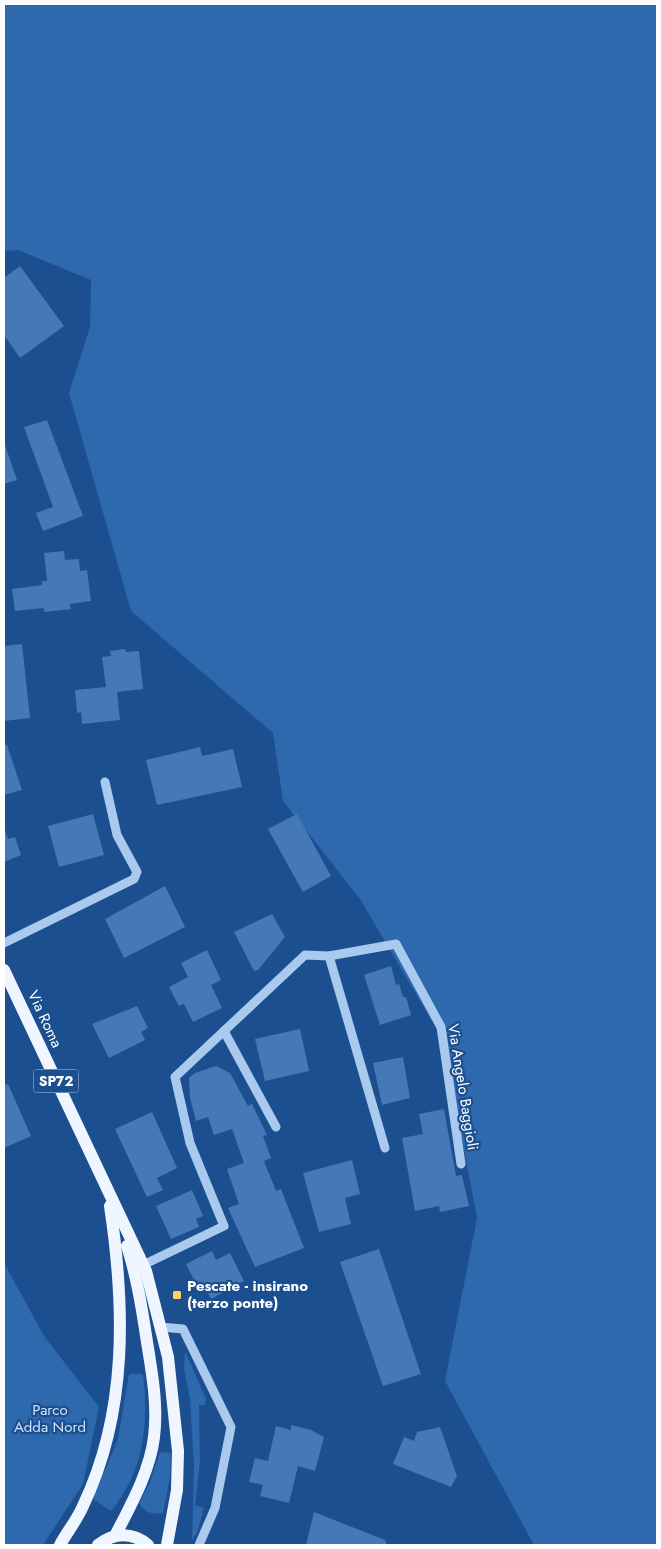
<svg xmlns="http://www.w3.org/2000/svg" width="661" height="1549" font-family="Jost,sans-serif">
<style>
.green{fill:#2e69ad}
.building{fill:#4478b7}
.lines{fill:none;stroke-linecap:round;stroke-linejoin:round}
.minor{stroke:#a9c9ee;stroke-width:9}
.major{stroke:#f0f6ff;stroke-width:12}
.poi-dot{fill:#ffd166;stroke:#1b4f8f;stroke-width:2}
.labels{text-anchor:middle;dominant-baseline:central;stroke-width:4.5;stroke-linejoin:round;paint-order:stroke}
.shield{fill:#1b4f8f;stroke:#bbcadd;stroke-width:1}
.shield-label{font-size:14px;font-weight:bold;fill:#fff}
.street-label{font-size:15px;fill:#fff;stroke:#1b4f8f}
.poi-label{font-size:15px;font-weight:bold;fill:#fff;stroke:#1b4f8f;text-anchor:start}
.park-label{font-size:15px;fill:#cfe3fa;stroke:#1b4f8f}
</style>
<rect width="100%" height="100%" fill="#1b4f8f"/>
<g class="green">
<path d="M4 4H657V1545H534L445 1381 477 1218 443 1040 360 899 283 801 273 733 131 611 69 393 90 327 91 280 18 250 4 251Z"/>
<path d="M4 1263 44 1336 99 1407 83 1484 43 1545H4Z"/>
<path d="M185 1351 206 1399 205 1405H199L200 1462 195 1505 204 1508 197 1533 192 1540 194 1467 190 1399 184 1369Z"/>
<path d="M129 1374H143C149 1423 144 1472 111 1511L93 1499 118 1439Z"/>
<path d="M160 1452 171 1453 170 1477 163 1513C152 1515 145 1513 139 1503L150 1482Z"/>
</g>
<g class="building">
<path d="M20 266 64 326 20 358 4 335V278Z"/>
<path d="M47 420 83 516 43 531 36 513 53 507 24 427Z"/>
<path d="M4 442 17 480 4 484Z"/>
<path d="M64 551 65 560 79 559 80 571 87 570 91 601 70 604 71 609 44 612V608L15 611 12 589 42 585V581H47L44 553Z"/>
<path d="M22 644 30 718 4 721V646Z"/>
<path d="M125 649 126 652 139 651 143 689 117 692 120 720 82 724 81 712 77 713 75 690 106 687 102 657 111 656 110 651Z"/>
<path d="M4 745H7L22 790 4 795Z"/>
<path d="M200 747 202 756 233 749 242 787 157 805 146 760Z"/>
<path d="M93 814 104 855 59 867 48 826Z"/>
<path d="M297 814 331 876 303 892 268 829Z"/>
<path d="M4 828 8 839 15 837 21 855 4 862Z"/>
<path d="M165 886 185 927 124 958 105 919Z"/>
<path d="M272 914 285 937 258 970 254 971 234 932Z"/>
<path d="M207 950 221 980 211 985 222 1008 193 1022 184 1004 179 1006 169 987 188 977 181 963Z"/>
<path d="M391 966 396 985 399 984 403 997H406L411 1015 380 1025 364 975Z"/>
<path d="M137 1006 148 1028 141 1032 145 1040 109 1058 92 1024Z"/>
<path d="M300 1029 309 1071 265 1081 255 1039Z"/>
<path d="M403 1057 410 1098 382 1105 373 1063Z"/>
<path d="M216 1066 230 1073 248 1106 252 1104 267 1135 263 1136 271 1158 264 1161 276 1191 281 1189 304 1248 255 1267 228 1208 239 1204 227 1169 244 1163 232 1129 214 1135 208 1117 196 1121 190 1098 189 1078 195 1073Z"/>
<path d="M8 1084 31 1136 4 1148V1085Z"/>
<path d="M444 1109 456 1176 462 1175 469 1206 440 1212 439 1206 415 1211 402 1138 423 1134 419 1114Z"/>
<path d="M152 1112 177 1168 157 1178 163 1190 147 1197 115 1129Z"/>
<path d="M352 1160 360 1194 345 1198 351 1224 319 1232 303 1173Z"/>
<path d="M192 1190 203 1216 196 1219 199 1227 171 1239 156 1206Z"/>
<path d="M379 1249 421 1374 383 1386 340 1262Z"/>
<path d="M212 1251 216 1260 230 1253 244 1281 211 1299 204 1285 198 1288 186 1264Z"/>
<path d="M291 1425 311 1430 324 1437 315 1471 298 1466 289 1503 260 1496 263 1485 249 1482 255 1458 268 1461 276 1426 291 1430Z"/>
<path d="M440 1427 457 1476 451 1487 393 1464 404 1437 414 1441 417 1432Z"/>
<path d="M314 1512 385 1540 387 1545H306Z"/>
</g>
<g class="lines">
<g class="minor">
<path d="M4 943 134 879 137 872 117 835 105 782"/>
<path d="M329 956 396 944 441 1027 461 1164"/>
<path d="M224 1031 276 1127"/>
<path d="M143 1265 224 1226 190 1143 175 1077 305 955 329 956 385 1148"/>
<path d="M160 1327 183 1329 231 1427 215 1508 199 1545"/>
</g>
<g class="major">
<path d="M4 970 146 1271 168 1357 178 1451 177 1490 167 1545"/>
<path d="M115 1536C131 1505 150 1471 154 1437 158 1405 152 1373 147 1342 142 1309 137 1277 127 1246"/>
<path d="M60 1545C67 1532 77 1520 83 1506 128 1412 125 1306 110 1206"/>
<path d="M98 1545C114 1532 133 1532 148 1545"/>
</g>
</g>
<rect class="poi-dot" x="172" y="1290" width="10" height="10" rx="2.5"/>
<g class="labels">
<rect class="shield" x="33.5" y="1069.5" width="45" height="23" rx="4"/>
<g class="shield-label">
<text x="56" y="1081">SP72</text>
</g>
<g class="street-label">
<text transform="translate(45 1019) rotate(65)">Via Roma</text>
<text transform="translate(463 1087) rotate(81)">Via Angelo Baggioli</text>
</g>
<g class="poi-label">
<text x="187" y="1286">Pescate - insirano<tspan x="187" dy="17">(terzo ponte)</tspan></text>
</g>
<g class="park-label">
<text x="50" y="1410">Parco<tspan x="50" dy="17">Adda Nord</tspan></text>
</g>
</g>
<rect width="661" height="1549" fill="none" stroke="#ffffff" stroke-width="10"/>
</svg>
